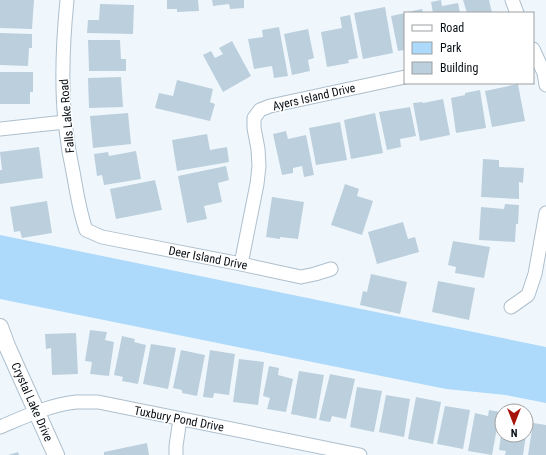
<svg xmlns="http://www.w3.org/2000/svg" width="546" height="455" font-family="'Roboto Condensed',sans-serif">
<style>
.green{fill:#add9fa}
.building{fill:#bccfdd}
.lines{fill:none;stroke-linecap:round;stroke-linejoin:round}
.minor-casing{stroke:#adbfcd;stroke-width:15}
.tertiary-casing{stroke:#adbfcd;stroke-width:18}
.minor{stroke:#fff;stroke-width:13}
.tertiary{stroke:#fff;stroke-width:16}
.labels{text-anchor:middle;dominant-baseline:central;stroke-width:3;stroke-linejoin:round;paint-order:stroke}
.street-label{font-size:12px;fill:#0a1015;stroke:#fff}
</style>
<rect width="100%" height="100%" fill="#eff7fd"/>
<path class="green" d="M0 235 546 347V403L506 395 446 389 0 299Z"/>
<g class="building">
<path d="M0 0H34L32 29 0 28Z"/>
<path d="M167 0H198L199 11 177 12V9H167Z"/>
<path d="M212 0H244V8L230 9 229 4 213 6Z"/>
<path d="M441 0 442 6 458 3 460 13H433L431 2Z"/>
<path d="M463 0H489L492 13H467Z"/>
<path d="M100 4 134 5 133 34 87 33 88 20H99Z"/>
<path d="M385 7 393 53 363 59 354 13Z"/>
<path d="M422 9 423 13H408V12Z"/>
<path d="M405 13V50L398 51 391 16Z"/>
<path d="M350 15 358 58 348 60 349 63 327 67 321 32 342 28 340 17Z"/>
<path d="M279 27 288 76 274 78 272 66 254 69 248 39 263 37 262 30Z"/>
<path d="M308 29 314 58 308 60 310 71 292 75 284 34Z"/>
<path d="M0 33 32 34V48H29L28 66 0 65Z"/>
<path d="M88 40H120L121 59H126V71H89Z"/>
<path d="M232 41 251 76 223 92 203 55 211 51 215 58 223 54 219 48Z"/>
<path d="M0 72H33V92H30V104H0Z"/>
<path d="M121 77 123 107 89 108 88 78Z"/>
<path d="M177 80 213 89 210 102 215 104 210 121 155 108 159 93 173 96Z"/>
<path d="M518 84 525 121 492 127 485 91Z"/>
<path d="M480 90 486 128 456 133 451 98 465 95V93Z"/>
<path d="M443 99 450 135 420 141 413 103 422 102 423 103Z"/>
<path d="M410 107 416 136 400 139 401 147 387 150 379 112Z"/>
<path d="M128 113 131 144 93 148 90 116Z"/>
<path d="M375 113 383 153 351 159 344 120Z"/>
<path d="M340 122 347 160 316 165 309 128Z"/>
<path d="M286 131 288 139 306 135 314 175 304 177 302 166 293 168V173L282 175 273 134Z"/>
<path d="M207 134 210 150 227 147 229 162 177 171 172 140Z"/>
<path d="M39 147 43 178 0 184V170H2L0 152Z"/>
<path d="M136 151 141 179 104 185 102 175 97 176 94 154 108 152 109 156Z"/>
<path d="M483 159 499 160V167L524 168 523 183 519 182V199L481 197Z"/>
<path d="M226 166 229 180 218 183 222 202 204 206 207 219 187 223 178 176Z"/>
<path d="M155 180 162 210 116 219 110 189Z"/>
<path d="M345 184 359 189 357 196 373 201 362 235 331 225Z"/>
<path d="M272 197 304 202 298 239 280 237V239L266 237Z"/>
<path d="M47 201 52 233 22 238 20 231 14 232 10 207Z"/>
<path d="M505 204 519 205 518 224H516L515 242 479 240 481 207 504 209Z"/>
<path d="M403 222 408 239 415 237 419 252 377 264 368 232Z"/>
<path d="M453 241 490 247 484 278 455 273 456 267 448 265Z"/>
<path d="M371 274 407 282 400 314 360 305 363 291 367 292Z"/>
<path d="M438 281 475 288 469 320 432 312Z"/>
<path d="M90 330 107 332 105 340 114 342 109 376 90 374 92 362 85 361Z"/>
<path d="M76 333 78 374 52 375 51 348 46 349 45 334Z"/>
<path d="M122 336 135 339 134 342 146 345 138 384 122 381 123 377 114 375Z"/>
<path d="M151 344 176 348 168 389 143 384Z"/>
<path d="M181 350 205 355 197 396 182 393V390L173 388Z"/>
<path d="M210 350 235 354 229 395 214 393 213 398 203 397Z"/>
<path d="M239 359 264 362 258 405 233 402Z"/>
<path d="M269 366 279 368 278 375 293 379 286 412 267 409 270 398 263 396Z"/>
<path d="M299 371 324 375 316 419 291 414Z"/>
<path d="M330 374 355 379 346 419 332 416 330 422 319 420Z"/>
<path d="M357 387 382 391 374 432 350 427Z"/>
<path d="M386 395 410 399 404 437 379 432Z"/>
<path d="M416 397 441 402 433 444 408 439Z"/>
<path d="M445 406 470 410 463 449 437 444Z"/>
<path d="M489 410 500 412 492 455 468 451 475 413 488 416Z"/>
<path d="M526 419 529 420 527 432H526Z"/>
<path d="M533 423 546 425V455H528Z"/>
<path d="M501 435H526L523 455H505L506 451 499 450Z"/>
<path d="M147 443 149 455H104V452Z"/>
<path d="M18 452 19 455H8Z"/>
</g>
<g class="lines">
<g class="minor-casing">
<g id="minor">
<path d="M67 0C63 40 61 82 65 122 67 141 70 159 74 177 77 195 80 213 86 230L102 237 241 264 301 277 315 274 331 269"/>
<path d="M512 0 517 13"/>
<path d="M533 49 544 73 546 85"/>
<path d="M0 129 65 122"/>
<path d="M241 264 257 184 259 166 258 149 254 128V118L260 110 270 106 405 77"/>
<path d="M511 307 528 295 535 274 546 213"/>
<path d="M0 427C24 417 49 405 76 402 83 402 90 402 98 402L360 455"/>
<path d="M176 455V446L180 419"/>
</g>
</g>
<g class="tertiary-casing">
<path id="tertiary" d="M0 327 7 346 56 455"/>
</g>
<use href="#minor" class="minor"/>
<use href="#tertiary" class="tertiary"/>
</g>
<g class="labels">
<g class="street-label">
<text transform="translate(314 97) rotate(-13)">Ayers Island Drive</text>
<text transform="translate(67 116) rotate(-95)">Falls Lake Road</text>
<text transform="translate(208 258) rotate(11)">Deer Island Drive</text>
<text transform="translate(32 402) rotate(66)">Crystal Lake Drive</text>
<text transform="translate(179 419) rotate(11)">Tuxbury Pond Drive</text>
</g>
</g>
<rect x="404" y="12" width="130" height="72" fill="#ffffff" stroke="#9d9fa1"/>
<rect x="412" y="25" width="20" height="6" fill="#ffffff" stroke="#9d9fa1"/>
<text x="440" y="32" font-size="12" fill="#0a1015">Road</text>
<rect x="412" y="42" width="20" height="12" fill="#add9fa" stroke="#9d9fa1"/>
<text x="440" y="52" font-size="12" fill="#0a1015">Park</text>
<rect x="412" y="62" width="20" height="12" fill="#bccfdd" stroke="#9d9fa1"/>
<text x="440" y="72" font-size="12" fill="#0a1015">Building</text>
<g transform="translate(514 423) rotate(180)"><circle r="19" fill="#ffffff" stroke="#9d9fa1"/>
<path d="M0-3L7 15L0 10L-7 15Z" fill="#a61207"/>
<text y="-6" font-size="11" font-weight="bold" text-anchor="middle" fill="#0a1015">N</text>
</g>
</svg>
